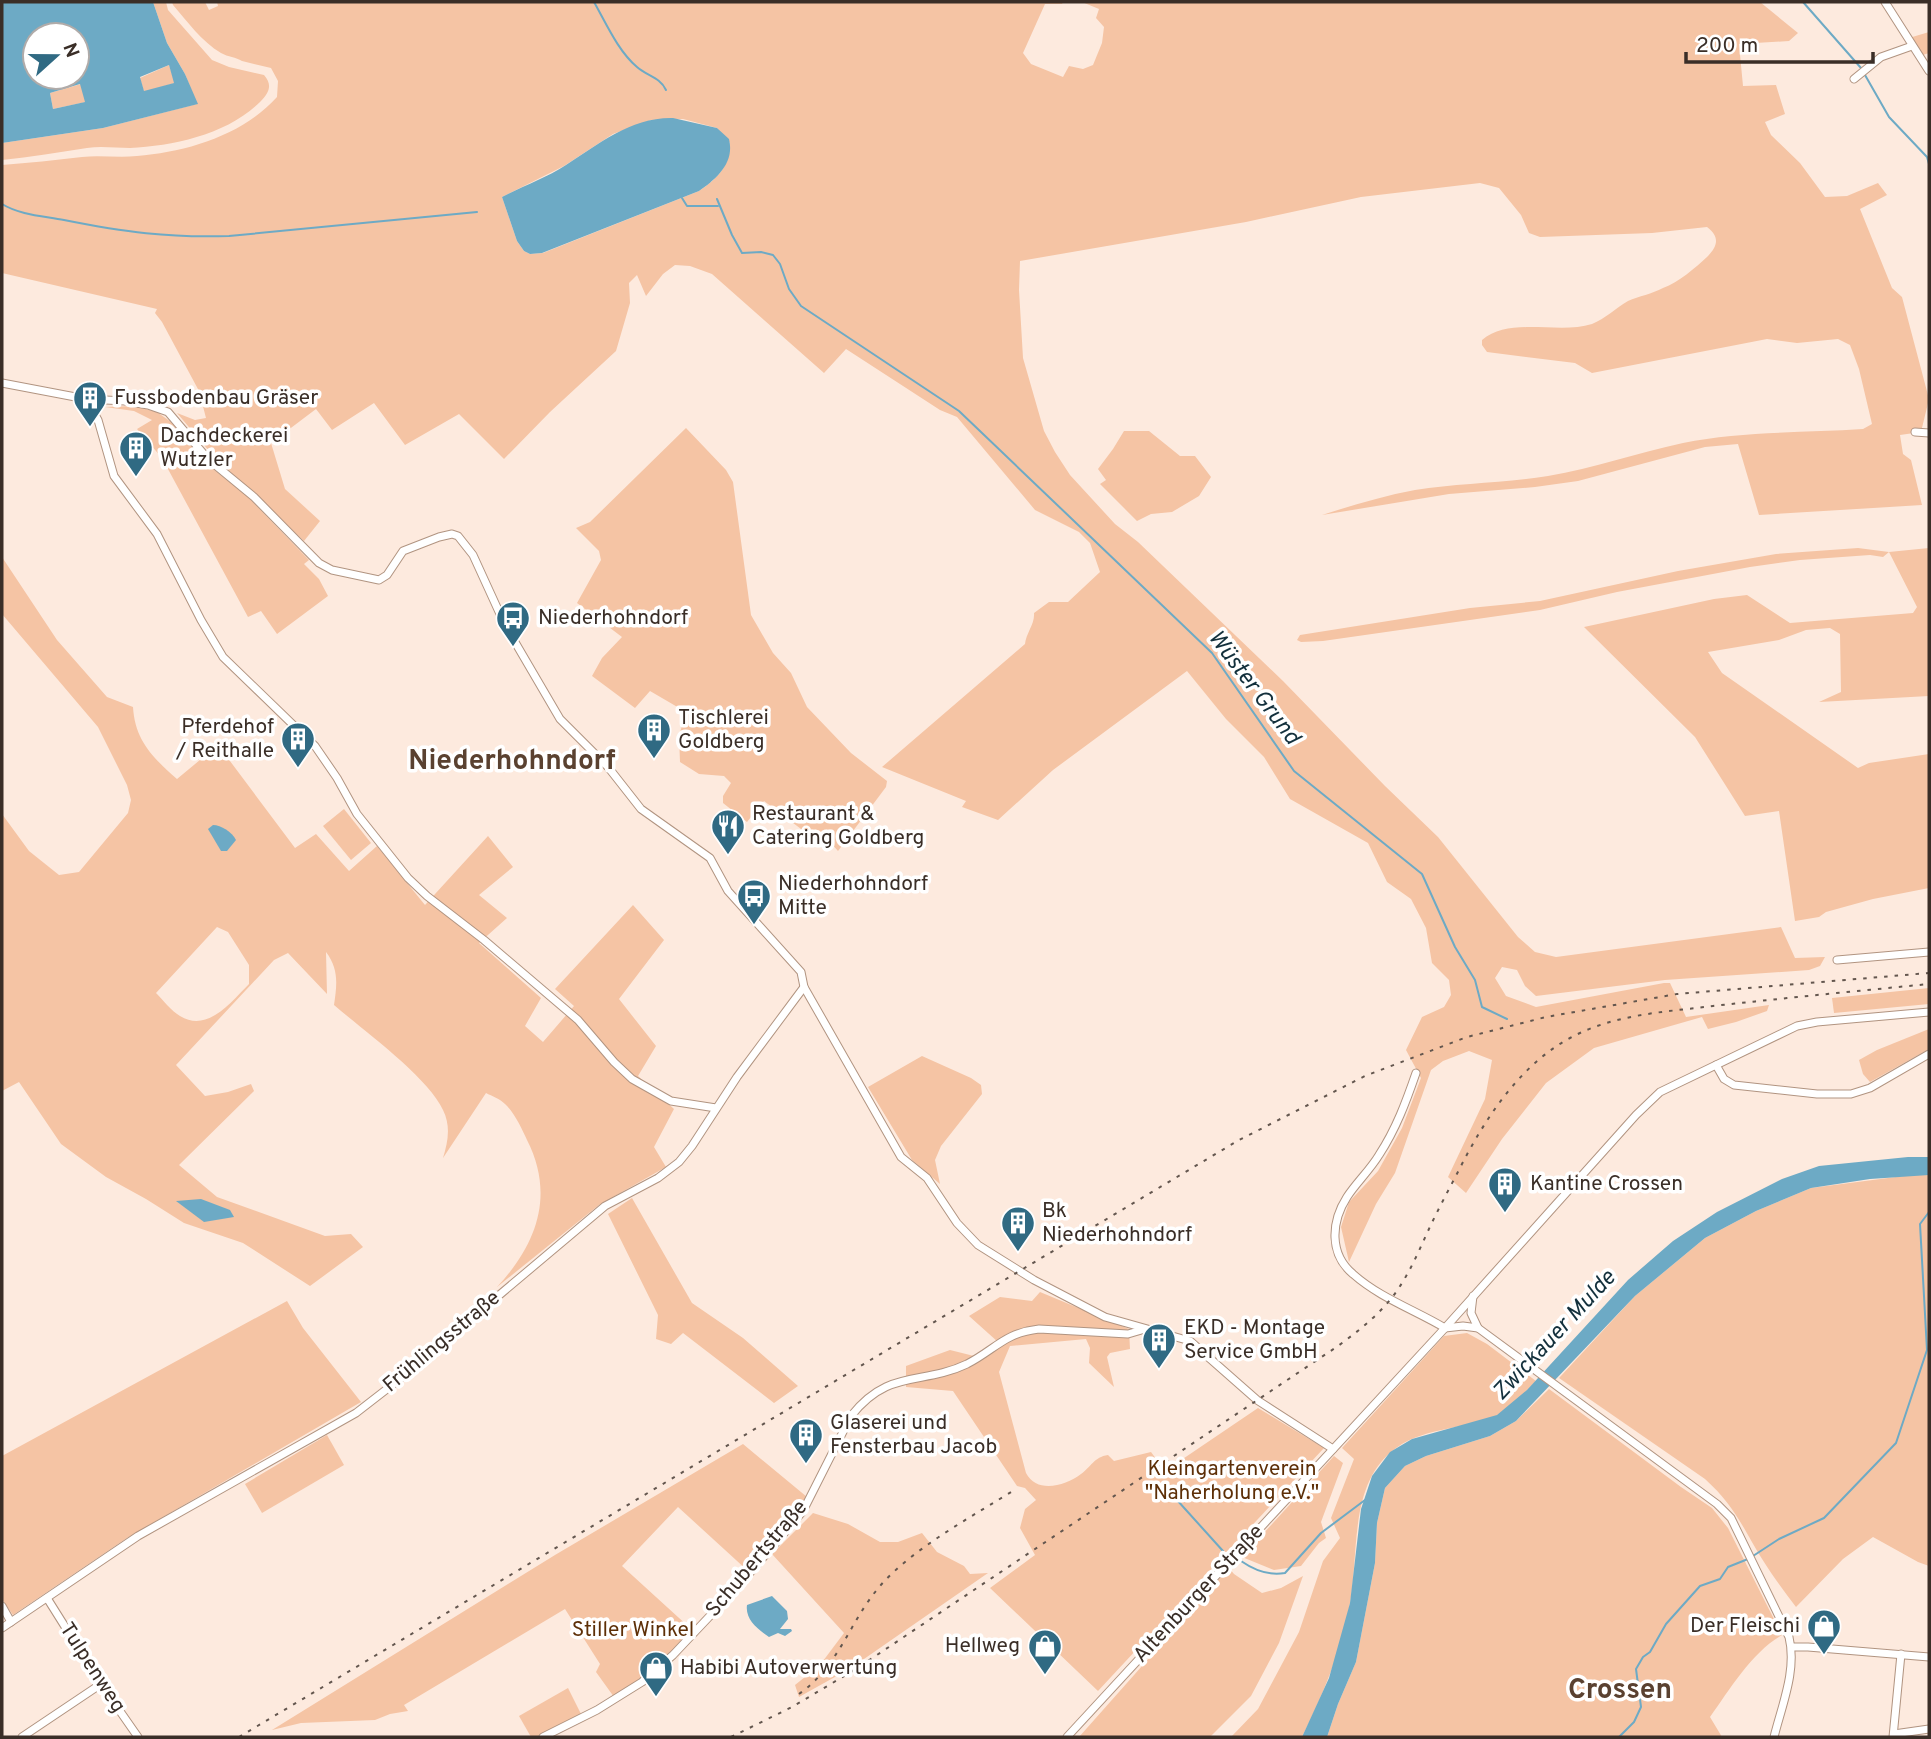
<svg xmlns="http://www.w3.org/2000/svg" width="1931" height="1739" font-family="Overpass,sans-serif">
<style>
.green{fill:#f5c4a4;fill-rule:evenodd}
.water{fill:#6daac5;fill-rule:evenodd}
.lines{fill:none;stroke-linecap:round;stroke-linejoin:round}
.stream{stroke:#6daac5;stroke-width:2}
.minor-casing{stroke:#b19481;stroke-width:9}
.minor{stroke:#fff;stroke-width:7}
.rail{stroke:#63564e;stroke-width:2;stroke-dasharray:3.5 7;stroke-linecap:butt}
.labels{text-anchor:middle;dominant-baseline:central;stroke-width:7;stroke-linejoin:round;paint-order:stroke}
.poi-label{font-size:21px;fill:#3a2e27;stroke:#fff;text-anchor:start}
.street-label{font-size:21px;fill:#3a2e27;stroke:#fff}
.park-label{font-size:21px;fill:#5d2f07;stroke:#fff}
.water-label{font-size:23px;font-style:italic;fill:#13303c;stroke:#fff}
.district-label{font-size:28px;font-weight:bold;fill:#5a4130;stroke:#fff}
</style>
<rect width="100%" height="100%" fill="#fdeade"/>
<g class="green">
<path d="M153 2H166L168 10 212 60 229 67 264 75C273 85 269 93 260 102 228 134 174 146 130 148 116 148 101 146 87 148 59 152 31 157 2 160V143L103 128 197 104 185 74 167 43Z"/>
<path d="M172 2H205L209 10 218 6 217 2H1063L1062 4H1045L1023 53 1031 64 1063 77 1069 66 1083 69 1093 65 1102 43 1104 27 1096 18 1099 9 1082 2H1760L1798 33 1789 41 1739 44 1743 86 1776 85 1785 114 1765 122 1771 135 1800 163 1825 197 1847 196 1878 183 1887 195 1860 209 1892 288 1902 297 1929 399 1921 432 1900 435 1903 454 1911 460 1922 505 1759 515 1738 444 1705 447 1578 481 1535 487 1449 494 1322 515C1353 505 1383 496 1415 490 1459 483 1504 483 1548 476 1594 468 1637 453 1683 443 1741 431 1804 433 1863 429L1872 424 1859 369 1850 345 1838 339 1797 343 1767 339 1592 373 1575 363 1487 352 1482 345V340C1510 316 1559 335 1592 324 1605 319 1616 308 1628 301 1639 296 1652 294 1663 288 1679 282 1695 268 1707 257 1718 246 1720 237 1707 227L1652 233 1540 237 1529 233 1521 215 1499 188 1480 183 1361 197 1246 222 1020 261 1019 290 1023 358 1044 431 1055 452 1070 475 1115 524 1138 542 1283 681 1385 786 1438 837 1518 937 1535 952 1556 957 1781 927 1795 958 1825 957 1820 966 1809 970 1665 980 1536 996 1525 986 1517 970 1502 967 1495 978 1506 996 1536 1007 1664 983H1670L1686 1017 1769 1005 1767 1011 1736 1022 1708 1029 1702 1017 1594 1048 1546 1083 1502 1139 1466 1193 1448 1177 1485 1099 1492 1060 1469 1051 1443 1061 1431 1070 1395 1173 1376 1204 1349 1262 1341 1227 1349 1202 1378 1171 1402 1128 1421 1078 1406 1050 1422 1017 1444 1007 1451 995 1449 980 1432 963 1426 928 1411 899 1387 882 1368 843 1290 799 1264 757 1226 719 1187 671 1053 770 998 820 962 807 966 801 882 767 1025 644C1026 633 1035 624 1034 613L1049 602H1068L1100 572 1090 543 1079 532 1035 510 957 417 940 410 846 349 824 373 712 274 690 266 675 265 663 274 646 296 637 275 629 283 630 303 616 351 550 412 504 459 459 414 405 445 374 403 332 430 316 409 271 443 285 489 320 521 304 541 215 458 177 413 195 420 206 418 199 391 162 322 155 313 157 309 2 273V165C29 163 55 160 82 157 100 155 119 158 137 156 187 152 243 135 277 97L278 81 271 68 242 61C236 57 228 57 221 53 202 42 187 21 173 5ZM683 119 717 128 730 143C730 166 717 179 699 191L543 253 530 254 524 251 517 241 502 197 564 166 613 134 651 120Z"/>
<path d="M1929 32V53L1920 56 1909 38Z"/>
<path d="M169 65 175 83 144 92 140 78Z"/>
<path d="M81 84 86 102 53 109 50 93Z"/>
<path d="M134 406 157 412 171 422 207 464 247 496 309 560 304 564 319 579 328 596 277 634 261 611 248 617 162 458 137 429 152 420 134 411 105 407Z"/>
<path d="M686 428 726 470 733 482 751 615 773 653 791 673 807 707 851 753 887 781 886 787 838 851 829 841 809 835 764 801 747 822 723 803V796L731 783 724 776 699 774 680 762 679 736 686 712 650 691 635 708 592 676 602 658 622 637 577 603 601 560 599 551 576 528 590 522Z"/>
<path d="M1124 431H1149L1180 456H1195L1211 477 1199 496 1172 512 1151 514 1137 521 1100 484 1106 480 1098 469 1113 449Z"/>
<path d="M1858 548 1889 552 1929 548V696L1819 702 1841 692 1840 634 1830 628 1806 630 1779 640 1708 652 1722 673 1858 768 1869 763 1929 754V888L1873 899 1826 912 1819 917 1795 921 1779 811 1745 816 1695 737 1584 627 1714 599 1747 595 1790 623 1913 613 1917 607 1889 552 1883 557 1870 555 1800 560 1750 567 1617 592 1540 610 1323 641 1301 642 1297 640 1300 635 1470 608 1540 601 1678 571 1776 554Z"/>
<path d="M2 557 57 640 107 697 133 707C135 740 152 757 177 779L218 745 295 848 316 834 349 871 377 846 425 905 488 836 513 867 479 895 507 918 479 943 541 998 525 1026 543 1042 574 1006 555 989 633 905 664 940 619 999 656 1046 638 1076 674 1109 654 1147 666 1167 599 1205 497 1287C537 1244 555 1195 527 1140 522 1129 514 1112 505 1104 500 1099 492 1096 486 1093L443 1158C448 1142 451 1126 443 1110 427 1076 364 1031 334 1005 337 985 339 969 326 952L327 994 288 953 274 960 176 1065 205 1096 228 1092 251 1084 254 1091 179 1165 217 1197 325 1236 351 1234 363 1247 310 1286 243 1243 184 1223 146 1199 106 1177 61 1144 19 1082 2 1091V814L29 851 59 875 79 872 128 813 131 800 127 785 98 727 2 614ZM217 927 228 932 249 965V984C231 1002 208 1033 180 1016 171 1011 163 1000 156 993Z"/>
<path d="M344 809 371 843 351 860 323 826Z"/>
<path d="M1929 988V1004L1834 1013 1832 998Z"/>
<path d="M1929 1029V1049L1870 1082 1863 1074 1859 1060 1877 1050Z"/>
<path d="M922 1056 971 1078 981 1085 982 1094 941 1146 935 1160 940 1184 912 1160 868 1087Z"/>
<path d="M1919 1174 1929 1175V1566L1918 1562 1873 1537 1843 1559 1796 1607C1785 1592 1774 1578 1764 1562 1743 1529 1736 1507 1705 1479L1559 1378 1635 1296 1705 1238 1756 1211 1811 1188Z"/>
<path d="M632 1198 692 1303 743 1338 798 1386 774 1403 683 1333 671 1344 656 1339 658 1315 608 1214Z"/>
<path d="M1040 1292 1129 1329 1130 1349 1110 1353 1107 1357 1114 1387 1089 1363 1090 1348 1086 1339 1010 1346 999 1372 1026 1473C1037 1494 1065 1486 1081 1474 1091 1467 1094 1457 1108 1455L1114 1461 1151 1452 1165 1471 1258 1408 1324 1448 1098 1691 990 1588 1035 1555 1020 1528 1025 1509 1036 1500 1025 1488 1017 1486 953 1391 906 1387V1366L950 1350 978 1357 998 1342 969 1316 1000 1297 1032 1301Z"/>
<path d="M287 1301 303 1328 361 1402 127 1538 13 1615 2 1599V1456Z"/>
<path d="M1467 1333 1487 1344 1536 1381C1525 1392 1510 1410 1496 1416 1462 1430 1420 1427 1391 1452 1349 1487 1359 1555 1350 1603 1342 1649 1323 1695 1302 1737H1231L1258 1709 1299 1632 1323 1561 1340 1538 1331 1518 1354 1459 1342 1448 1444 1336Z"/>
<path d="M1549 1389 1681 1487 1712 1508 1728 1528 1782 1635C1752 1652 1730 1689 1710 1717L1722 1737H1327L1338 1704 1356 1662 1375 1563 1377 1523 1385 1488 1405 1466 1426 1456 1490 1436 1516 1421Z"/>
<path d="M327 1435 344 1465 262 1513 245 1484Z"/>
<path d="M743 1444 807 1497 799 1509 748 1571 678 1507 622 1566 690 1628 691 1634 640 1679 614 1697 596 1672 600 1664 565 1609 404 1705 408 1711 390 1714 375 1720 301 1723 272 1730 555 1555Z"/>
<path d="M1334 1456 1343 1463 1321 1522 1326 1538 1319 1543 1301 1566 1274 1570 1242 1557Z"/>
<path d="M813 1513 848 1524 880 1542H898L922 1533 937 1552 964 1566 970 1574 988 1573 851 1668 799 1697 795 1685 820 1665 844 1633 772 1554Z"/>
<path d="M1229 1568 1234 1574 1262 1593 1281 1588 1303 1576 1279 1643 1251 1696 1210 1737H1079Z"/>
<path d="M568 1688 582 1716 540 1737H531L519 1716Z"/>
</g>
<g class="water">
<path d="M2 2H153L167 43 185 74 198 104 103 128 2 143ZM77 35V77H35V35ZM169 65 174 83 144 91 140 77ZM80 84 85 102 53 109 50 93Z"/>
<path d="M673 118 717 128 729 139C735 163 716 179 699 191L542 253 530 254 524 251 517 241 502 197C523 186 546 178 566 165 599 144 631 117 673 118Z"/>
<path d="M213 825C221 825 232 832 236 840L227 851H221L208 829Z"/>
<path d="M1908 1157H1929V1175L1870 1179 1811 1188 1756 1211 1705 1238 1635 1296 1516 1421 1490 1436 1426 1456 1405 1466 1385 1488 1377 1523 1375 1563 1356 1662 1338 1704 1327 1737H1302L1329 1678 1350 1603 1361 1509 1372 1476 1390 1452 1412 1439 1497 1415 1527 1390 1628 1280 1673 1241 1717 1212 1782 1179 1819 1166Z"/>
<path d="M201 1199 230 1210 234 1217 204 1222 176 1201Z"/>
<path d="M772 1596 787 1611 788 1619 780 1629H791L792 1631 785 1636 778 1633 769 1637C757 1629 745 1619 747 1605Z"/>
</g>
<g class="lines">
<g class="stream">
<path d="M594 2C606 23 618 51 637 67 647 76 660 77 666 90"/>
<path d="M1803 2 1861 68"/>
<path d="M1865 75 1889 117 1927 157 1929 164"/>
<path d="M682 198 687 206H718"/>
<path d="M717 199 732 235 742 253 761 252 773 255 780 264 789 289 801 306 959 411 1212 653 1294 771 1422 874 1455 947 1475 980 1482 1007 1507 1019"/>
<path d="M2 204C20 215 43 216 64 220 124 232 168 238 229 236L477 212"/>
<path d="M1177 1500 1223 1551"/>
<path d="M1753 1556 1779 1539 1824 1518 1896 1443 1927 1350 1920 1224 1929 1212"/>
<path d="M1241 1561C1254 1570 1269 1576 1285 1573L1321 1533 1365 1500"/>
<path d="M1619 1737 1634 1722 1641 1707 1636 1669 1643 1657 1650 1652 1666 1624 1700 1586 1720 1579 1728 1567 1748 1559"/>
</g>
<g class="minor-casing">
<g id="minor">
<path d="M1885 2 1929 71"/>
<path d="M1854 79 1881 57 1912 46"/>
<path d="M2 383 86 399 125 401 148 405 168 412 208 459 254 497 319 563 332 570 379 580 387 575 403 551 439 537 452 534 458 536 473 555 505 625 560 719 608 767 641 809 710 858 728 891 801 972 804 987 901 1157 927 1178 957 1223 978 1245 1034 1280 1105 1317 1190 1341 1257 1400 1333 1449"/>
<path d="M86 399 98 420 114 476 157 534 201 620 223 657 315 746 337 778 357 814 408 878 427 896 484 940 578 1020 614 1062 632 1079 671 1101 716 1108"/>
<path d="M1915 432 1929 433"/>
<path d="M1837 960 1929 952"/>
<path d="M1716 1065 1724 1079 1734 1085 1817 1094H1851L1870 1088 1929 1054"/>
<path d="M1416 1073C1406 1102 1396 1129 1379 1155 1370 1170 1356 1183 1347 1197 1331 1222 1329 1254 1353 1274 1380 1298 1415 1310 1445 1328"/>
<path d="M1473 1296 1471 1313 1478 1328"/>
<path d="M1445 1328 1463 1326 1478 1328 1717 1504 1731 1518 1789 1637C1797 1670 1782 1705 1774 1737"/>
<path d="M47 1598 101 1684 138 1737"/>
<path d="M2 1606 11 1622"/>
<path d="M2 1628 138 1536 356 1413 396 1382 605 1206 658 1178 679 1162 692 1146 737 1077 804 987"/>
<path d="M1792 1647H1808L1929 1657"/>
<path d="M1894 1734 1929 1729"/>
<path d="M22 1737 101 1684"/>
<path d="M543 1737 597 1710 642 1682 673 1655 742 1582 803 1511 851 1416C889 1368 921 1386 967 1364 996 1349 1004 1333 1039 1329L1128 1334 1145 1329"/>
<path d="M1067 1737 1445 1328 1636 1115 1660 1092 1797 1026 1817 1022 1929 1012"/>
<path d="M1893 1737 1901 1654"/>
</g>
</g>
<use href="#minor" class="minor"/>
<g class="rail">
<path d="M799 1694C840 1665 849 1622 880 1586 913 1548 973 1516 1016 1489"/>
<path d="M239 1737 1239 1140 1365 1076 1467 1037 1546 1017 1677 994 1929 973"/>
<path d="M731 1737 792 1707 856 1669 1338 1346C1357 1332 1375 1318 1390 1300 1407 1279 1417 1255 1428 1231 1439 1207 1452 1184 1464 1160 1489 1113 1522 1064 1570 1038 1614 1014 1665 1012 1713 1006 1785 998 1857 991 1929 984"/>
</g>
</g>
<defs>
<g id="building-pin" transform="scale(1.75)"><path d="M0 17L-7.5 6A9.5 9.5 0 1 1 7.5 6Z" fill="#306a83" stroke="#fff"/><path d="M-4-6H4V6H1V3H-1V6H-4ZM-2.5-4.3h1.7v1.8h-1.7ZM.8-4.3h1.7v1.8H.8ZM-2.5-1h1.7V.8h-1.7ZM.8-1h1.7V.8H.8Z" fill="#fff"/></g>
<g id="bus-pin" transform="scale(1.75)"><path d="M0 17L-7.5 6A9.5 9.5 0 1 1 7.5 6Z" fill="#306a83" stroke="#fff"/><path d="M-5-6H5V4H4V6H2V4H-2V6H-4V4H-5ZM-3.5-4V0h7V-4ZM-3.5 1.2v1.5H-2V1.2ZM2 1.2v1.5H3.5V1.2Z" fill="#fff"/></g>
<g id="restaurant-pin" transform="scale(1.75)"><path d="M0 17L-7.5 6A9.5 9.5 0 1 1 7.5 6Z" fill="#306a83" stroke="#fff"/><path d="M-5-6h1v4h1v-4h1v4h1v-4h1v5L-1.5 .5V6h-2V.5L-5-1ZM5-6V6H3V1.5H1.5Q1.5-4 5-6Z" fill="#fff"/></g>
<g id="shop-pin" transform="scale(1.75)"><path d="M0 17L-7.5 6A9.5 9.5 0 1 1 7.5 6Z" fill="#306a83" stroke="#fff"/><path d="M-5-2.5h2.3a2.7 3.5 0 0 1 5.4 0H5L5.5 6h-11ZM-1.5-2.5h3a1.5 2.3 0 0 0-3 0Z" fill="#fff"/></g>
</defs>
<g fill-rule="evenodd">
<use href="#building-pin" x="90" y="398"/>
<use href="#building-pin" x="136" y="448"/>
<use href="#bus-pin" x="513" y="618"/>
<use href="#building-pin" x="654" y="730"/>
<use href="#building-pin" x="298" y="739"/>
<use href="#restaurant-pin" x="728" y="826"/>
<use href="#bus-pin" x="754" y="896"/>
<use href="#building-pin" x="1505" y="1184"/>
<use href="#building-pin" x="1018" y="1223"/>
<use href="#building-pin" x="1159" y="1340"/>
<use href="#building-pin" x="806" y="1435"/>
<use href="#shop-pin" x="1824" y="1626"/>
<use href="#shop-pin" x="1045" y="1646"/>
<use href="#shop-pin" x="656" y="1668"/>
</g>
<g class="labels">
<g class="poi-label">
<text x="114" y="398">Fussbodenbau Gräser</text>
<text x="160" y="436">Dachdeckerei<tspan x="160" dy="24">Wutzler</tspan></text>
<text x="538" y="618">Niederhohndorf</text>
<text x="678" y="718">Tischlerei<tspan x="678" dy="24">Goldberg</tspan></text>
<text x="274" y="727" text-anchor="end">Pferdehof<tspan x="274" dy="24">/ Reithalle</tspan></text>
<text x="752" y="814">Restaurant &amp;<tspan x="752" dy="24">Catering Goldberg</tspan></text>
<text x="778" y="884">Niederhohndorf<tspan x="778" dy="24">Mitte</tspan></text>
<text x="1530" y="1184">Kantine Crossen</text>
<text x="1042" y="1211">Bk<tspan x="1042" dy="24">Niederhohndorf</tspan></text>
<text x="1184" y="1328">EKD - Montage<tspan x="1184" dy="24">Service GmbH</tspan></text>
<text x="830" y="1423">Glaserei und<tspan x="830" dy="24">Fensterbau Jacob</tspan></text>
<text x="1800" y="1626" text-anchor="end">Der Fleischi</text>
<text x="1020" y="1646" text-anchor="end">Hellweg</text>
<text x="680" y="1668">Habibi Autoverwertung</text>
</g>
<g class="street-label">
<text transform="translate(442 1342) rotate(-40)">Frühlingsstraße</text>
<text transform="translate(757 1559) rotate(-50)">Schubertstraße</text>
<text transform="translate(1199 1594) rotate(-47)">Altenburger Straße</text>
<text transform="translate(92 1668) rotate(57)">Tulpenweg</text>
</g>
<g class="park-label">
<text x="1232" y="1469">Kleingartenverein<tspan x="1232" dy="24">"Naherholung e.V."</tspan></text>
<text x="633" y="1630">Stiller Winkel</text>
</g>
<g class="water-label">
<text transform="translate(1253 688) rotate(53)">Wüster Grund</text>
<text transform="translate(1555 1336) rotate(-47)">Zwickauer Mulde</text>
</g>
<g class="district-label">
<text x="512" y="762">Niederhohndorf</text>
<text x="1620" y="1691">Crossen</text>
</g>
</g>
<rect width="1931" height="1739" fill="none" stroke="#3a2e27" stroke-width="7"/>
<g transform="translate(56 56) rotate(69)"><circle r="33" fill="#ffffff" stroke="#b0aba9" stroke-width="2"/>
<path d="M0-5L12 26L0 18L-12 26Z" fill="#306a83"/>
<text y="-10" font-size="19" font-weight="bold" text-anchor="middle" fill="#3a2e27">N</text>
</g>
<path d="M1686 52v10h187v-10" fill="none" stroke="#3a2e27" stroke-width="3.5"/>
<text x="1696" y="52" font-size="21" fill="#3a2e27" stroke="#ffffff" stroke-width="5" paint-order="stroke">200 m</text>
</svg>
